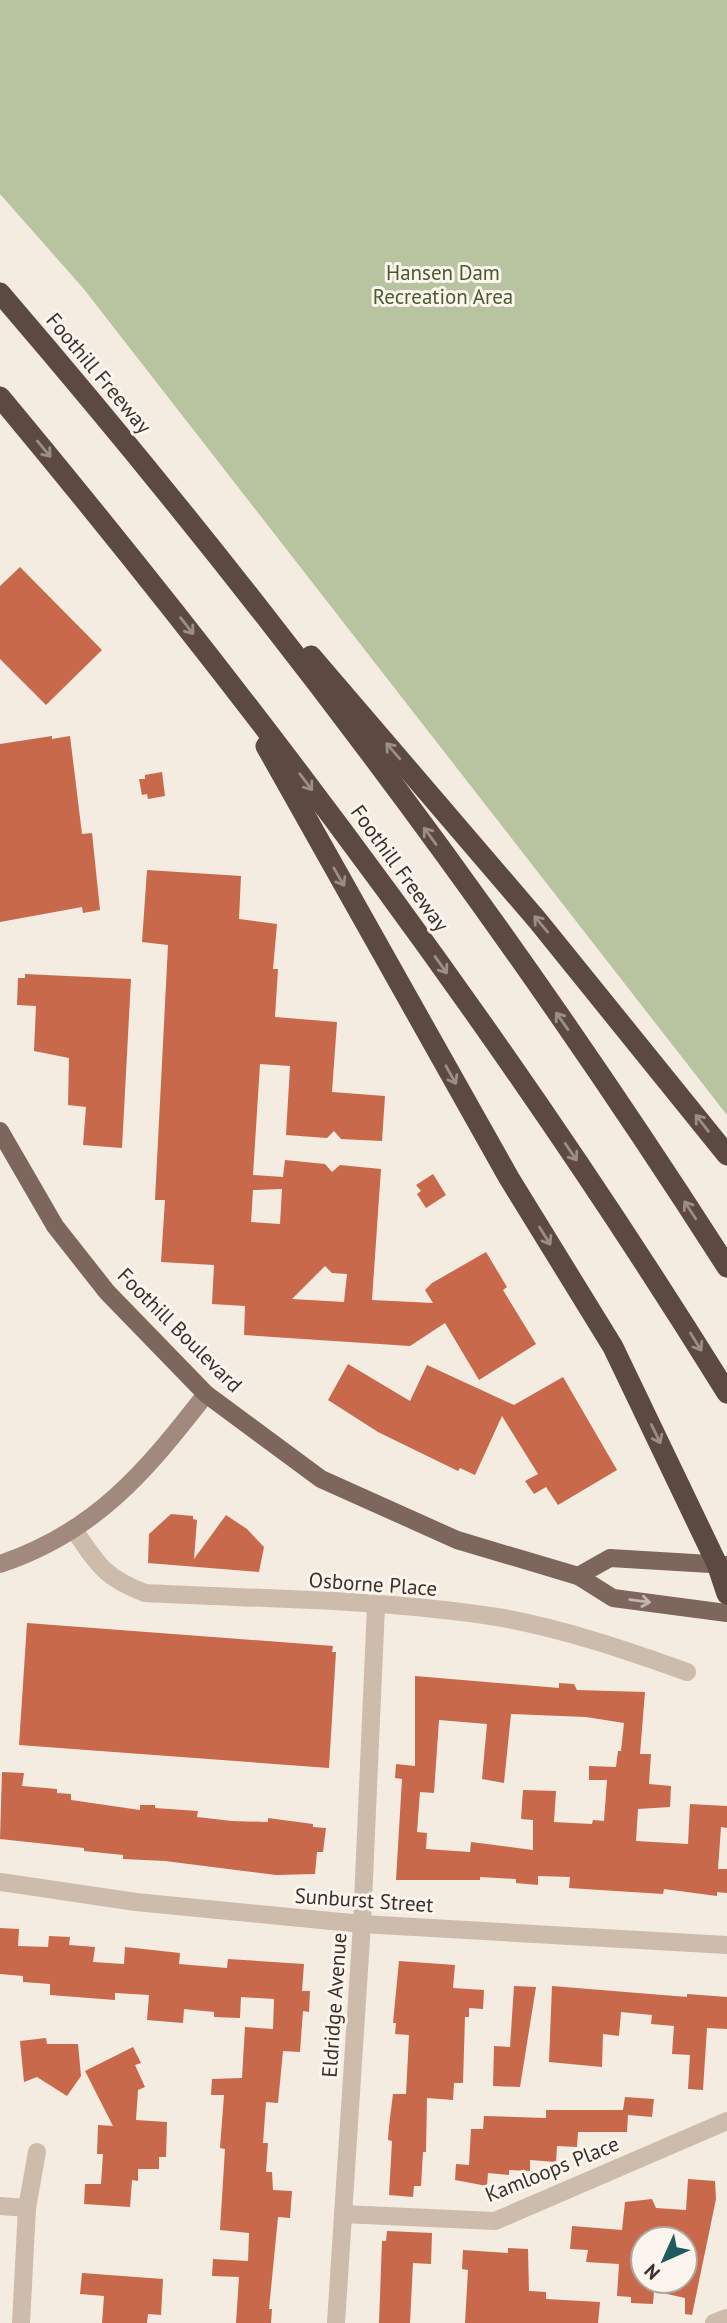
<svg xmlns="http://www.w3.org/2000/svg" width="727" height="2323" font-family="'PT Sans',sans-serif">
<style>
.green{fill:#b8c4a0}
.building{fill:#c8694b;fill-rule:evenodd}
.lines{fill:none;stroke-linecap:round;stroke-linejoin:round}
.street{stroke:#cdbbac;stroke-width:18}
.secondary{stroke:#a18a7d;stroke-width:18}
.primary{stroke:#7d675c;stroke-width:18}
.highway{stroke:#5c4a42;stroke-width:21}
.oneway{stroke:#9c8e87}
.oneway2{stroke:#c2b5ac}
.labels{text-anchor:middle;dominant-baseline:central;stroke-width:6;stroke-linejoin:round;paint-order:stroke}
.park-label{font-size:21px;fill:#4a5a2e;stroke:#fbf5ee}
.street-label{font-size:21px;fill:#3b302b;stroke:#fbf5ee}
</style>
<rect width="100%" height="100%" fill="#f4ebe1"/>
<path class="green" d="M0 0H727V1115L83 288 0 194Z"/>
<g class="building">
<path d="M20 567 102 650 46 705 0 659V586Z"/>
<path d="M52 736V739L70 736 82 834 92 833 100 910 83 913 82 907 0 922V744Z"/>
<path d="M162 772 165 796 148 799 147 794 142 795 139 779H145V775Z"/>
<path d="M147 870 241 876 239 919 277 924 273 969H278L275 1017 337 1022 332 1092 385 1096 382 1141 341 1139 334 1131 327 1138 286 1135 290 1066 260 1064 253 1175 283 1177 285 1160 325 1164 332 1172 340 1165 381 1169 372 1300 433 1303 425 1290 432 1283 486 1252 507 1287 503 1290 536 1344 479 1380 445 1323 410 1346 244 1335 245 1306 212 1304 214 1265 161 1262 165 1200H155L168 945 142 942ZM282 1189 280 1224 251 1222 253 1190ZM325 1266 332 1273 347 1274 344 1302 292 1299Z"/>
<path d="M25 974 131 979 122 1148 83 1145 86 1107 68 1105 69 1058 34 1051 36 1006 17 1005 18 978H25Z"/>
<path d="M433 1174 446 1195 426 1208 417 1194 421 1191 416 1185Z"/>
<path d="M348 1364 410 1401 427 1365 514 1405 563 1377 617 1470 558 1505 546 1487 534 1494 525 1481 538 1474 502 1416 475 1475 460 1468 458 1471 378 1432 328 1400Z"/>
<path d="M171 1514 193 1516V1519L197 1520 194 1559 226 1515 247 1529 264 1547 259 1572 148 1563 149 1534Z"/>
<path d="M27 1623 333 1646 332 1652H336L329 1768 19 1745Z"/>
<path d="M415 1676 559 1688V1683L574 1684 577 1690 645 1692 640 1754H651L649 1784 671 1786 670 1807 638 1809 636 1841 688 1844 690 1804 727 1806V1828L721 1827 718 1869H727V1893L717 1892V1896L664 1889 663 1894 569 1888 570 1877 538 1876V1885L516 1883V1879L480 1877V1880H396L402 1779 395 1778 396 1764 415 1766ZM511 1714 586 1717 624 1723 621 1751H618L616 1767 589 1766V1780H607L604 1821 593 1820 592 1824 554 1822 556 1791 523 1790 521 1819 533 1820V1850L471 1842 470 1852 426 1849 427 1833 417 1832 420 1792 434 1793 439 1720 487 1724 482 1779 504 1783Z"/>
<path d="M2 1772 24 1773 22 1786 57 1789V1793L71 1794V1800L140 1810V1805H155V1808L198 1811 197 1817 232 1821 268 1822V1818L313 1824V1827L326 1828 323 1852H317L315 1874 276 1875 165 1861 123 1859V1855L84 1851V1848L0 1839Z"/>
<path d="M0 1928 19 1929 18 1946 48 1947 49 1936 70 1937 69 1945 95 1947 93 1962 124 1964 125 1947 180 1953 179 1964 227 1968 228 1959 304 1964 302 1991H310L309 2012 303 2011 300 2052 283 2051 278 2103 266 2102 263 2143H268L266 2172H272L273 2190 292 2191 290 2218 278 2217 269 2309H272L271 2323H236L239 2277 212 2276 213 2259 248 2261 249 2233 220 2230 225 2149 220 2148 224 2095H211L212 2079 242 2078 245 2027 273 2029 274 1999 241 1997 240 2018 214 2017V2012L184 2009 183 2023 147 2020 149 1995 115 1993V2000L50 1995V1984L23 1982V1976L0 1974Z"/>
<path d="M399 1961 455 1965 453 1988 484 1990 483 2009 469 2008V2017H465L463 2083H454L453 2100 427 2098 426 2152H423L421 2186H414L413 2197 389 2195 392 2141 388 2140 389 2126 393 2094H406L409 2035 395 2034 396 2023H393Z"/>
<path d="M514 1986 536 1987 520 2087 493 2086 494 2046 510 2047Z"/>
<path d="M552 1986 687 1997V1994L727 1997V2029L707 2028 703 2090 688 2089 690 2055 672 2054 674 2026 651 2024 652 2015 621 2012 619 2036 603 2034 602 2067 549 2062Z"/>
<path d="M46 2038 47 2044H78L81 2076 67 2096 37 2077 24 2082 20 2041Z"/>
<path d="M133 2047 141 2063 135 2065 145 2087 138 2090 136 2120 167 2122 166 2157H159V2169H138V2181L132 2180 130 2207 84 2204 85 2184H101L103 2154H97L98 2125 113 2126 85 2071Z"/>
<path d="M625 2097 654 2099 652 2117 628 2115 627 2132H578L577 2147 557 2146 556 2162 530 2160V2171L509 2170V2175L488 2173 487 2186 455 2180 456 2164 469 2165 471 2129H483L484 2116 546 2118V2110H623Z"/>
<path d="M688 2179 715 2181 716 2199 692 2315 685 2314V2298L654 2291 653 2304 631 2303V2297L617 2296 619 2264 586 2262 588 2250 570 2249 572 2226 622 2230 625 2202 652 2199 656 2208 686 2210ZM643 2234 685 2236V2281H643Z"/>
<path d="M387 2231 432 2233 431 2264 413 2263 410 2323H379L382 2241H386Z"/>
<path d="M508 2248 528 2249 529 2291 546 2292V2299L600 2302 598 2323H465L468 2270 462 2269 463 2250 508 2253Z"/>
<path d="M82 2273 163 2279 161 2315 148 2314 147 2323H102L104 2296 80 2294Z"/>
</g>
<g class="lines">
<g class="street">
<path d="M75 1531C98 1565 105 1578 145 1593 258 1599 385 1599 497 1617 561 1628 626 1650 687 1672"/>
<path d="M0 1882 136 1902 362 1924 727 1945"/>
<path d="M0 2206 27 2208"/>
<path d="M343 2214 495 2221 727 2121"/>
<path d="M21 2323 27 2208 37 2152"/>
<path d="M336 2323 362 1924 376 1606"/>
<path d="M714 2323 727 2318"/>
</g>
<path class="secondary" d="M0 1564C96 1532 146 1471 206 1394"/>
<g class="primary">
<path d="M0 1131 55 1226 107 1292 206 1394 321 1479 457 1540 578 1576 613 1598 727 1613"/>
<path d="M578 1576 610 1558 727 1565"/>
</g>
<g class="highway">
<path d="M0 293C264 600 509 926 727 1267"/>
<path d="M0 397C263 713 510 1043 727 1393"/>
<path d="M311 656 538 921 727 1155"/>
<path d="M266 746 509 1178 613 1347 717 1564 727 1594"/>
</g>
</g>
<defs><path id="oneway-shaft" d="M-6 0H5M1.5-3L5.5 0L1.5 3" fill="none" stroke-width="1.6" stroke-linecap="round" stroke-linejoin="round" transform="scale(1.75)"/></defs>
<g class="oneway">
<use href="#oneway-shaft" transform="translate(44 449) rotate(50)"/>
<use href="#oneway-shaft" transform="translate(187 626) rotate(52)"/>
<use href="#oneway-shaft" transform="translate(393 751) rotate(-131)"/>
<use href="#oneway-shaft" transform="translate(306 782) rotate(53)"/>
<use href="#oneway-shaft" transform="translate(430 836) rotate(-126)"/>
<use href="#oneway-shaft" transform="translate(339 877) rotate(60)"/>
<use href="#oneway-shaft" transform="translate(541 924) rotate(-130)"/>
<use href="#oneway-shaft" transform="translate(441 965) rotate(55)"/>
<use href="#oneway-shaft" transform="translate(562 1021) rotate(-125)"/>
<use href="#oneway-shaft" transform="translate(451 1075) rotate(61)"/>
<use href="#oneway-shaft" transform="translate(702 1123) rotate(-128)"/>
<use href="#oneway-shaft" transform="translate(571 1152) rotate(56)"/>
<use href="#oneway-shaft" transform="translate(690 1210) rotate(-123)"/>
<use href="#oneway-shaft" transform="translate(545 1236) rotate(58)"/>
<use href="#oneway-shaft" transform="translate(696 1342) rotate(58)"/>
<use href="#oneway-shaft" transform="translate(656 1434) rotate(64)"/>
</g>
<use class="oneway2" href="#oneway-shaft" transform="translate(640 1601) rotate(8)"/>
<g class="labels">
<g class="park-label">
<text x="443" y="272">Hansen Dam<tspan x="443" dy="24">Recreation Area</tspan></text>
</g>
<g class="street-label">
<text transform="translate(99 373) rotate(50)">Foothill Freeway</text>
<text transform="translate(400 868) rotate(54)">Foothill Freeway</text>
<text transform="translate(180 1330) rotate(45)">Foothill Boulevard</text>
<text transform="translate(373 1584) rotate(4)">Osborne Place</text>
<text transform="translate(364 1900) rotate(4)">Sunburst Street</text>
<text transform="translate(334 2005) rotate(-86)">Eldridge Avenue</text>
<text transform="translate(552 2169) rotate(-22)">Kamloops Place</text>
</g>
</g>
<g transform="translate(664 2260) rotate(225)"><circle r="33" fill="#fbf5ee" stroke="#aea6a0" stroke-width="2"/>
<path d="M0-5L12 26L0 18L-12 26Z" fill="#1f5a5e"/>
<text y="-10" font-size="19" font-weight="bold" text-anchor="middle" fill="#3b302b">N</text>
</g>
</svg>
